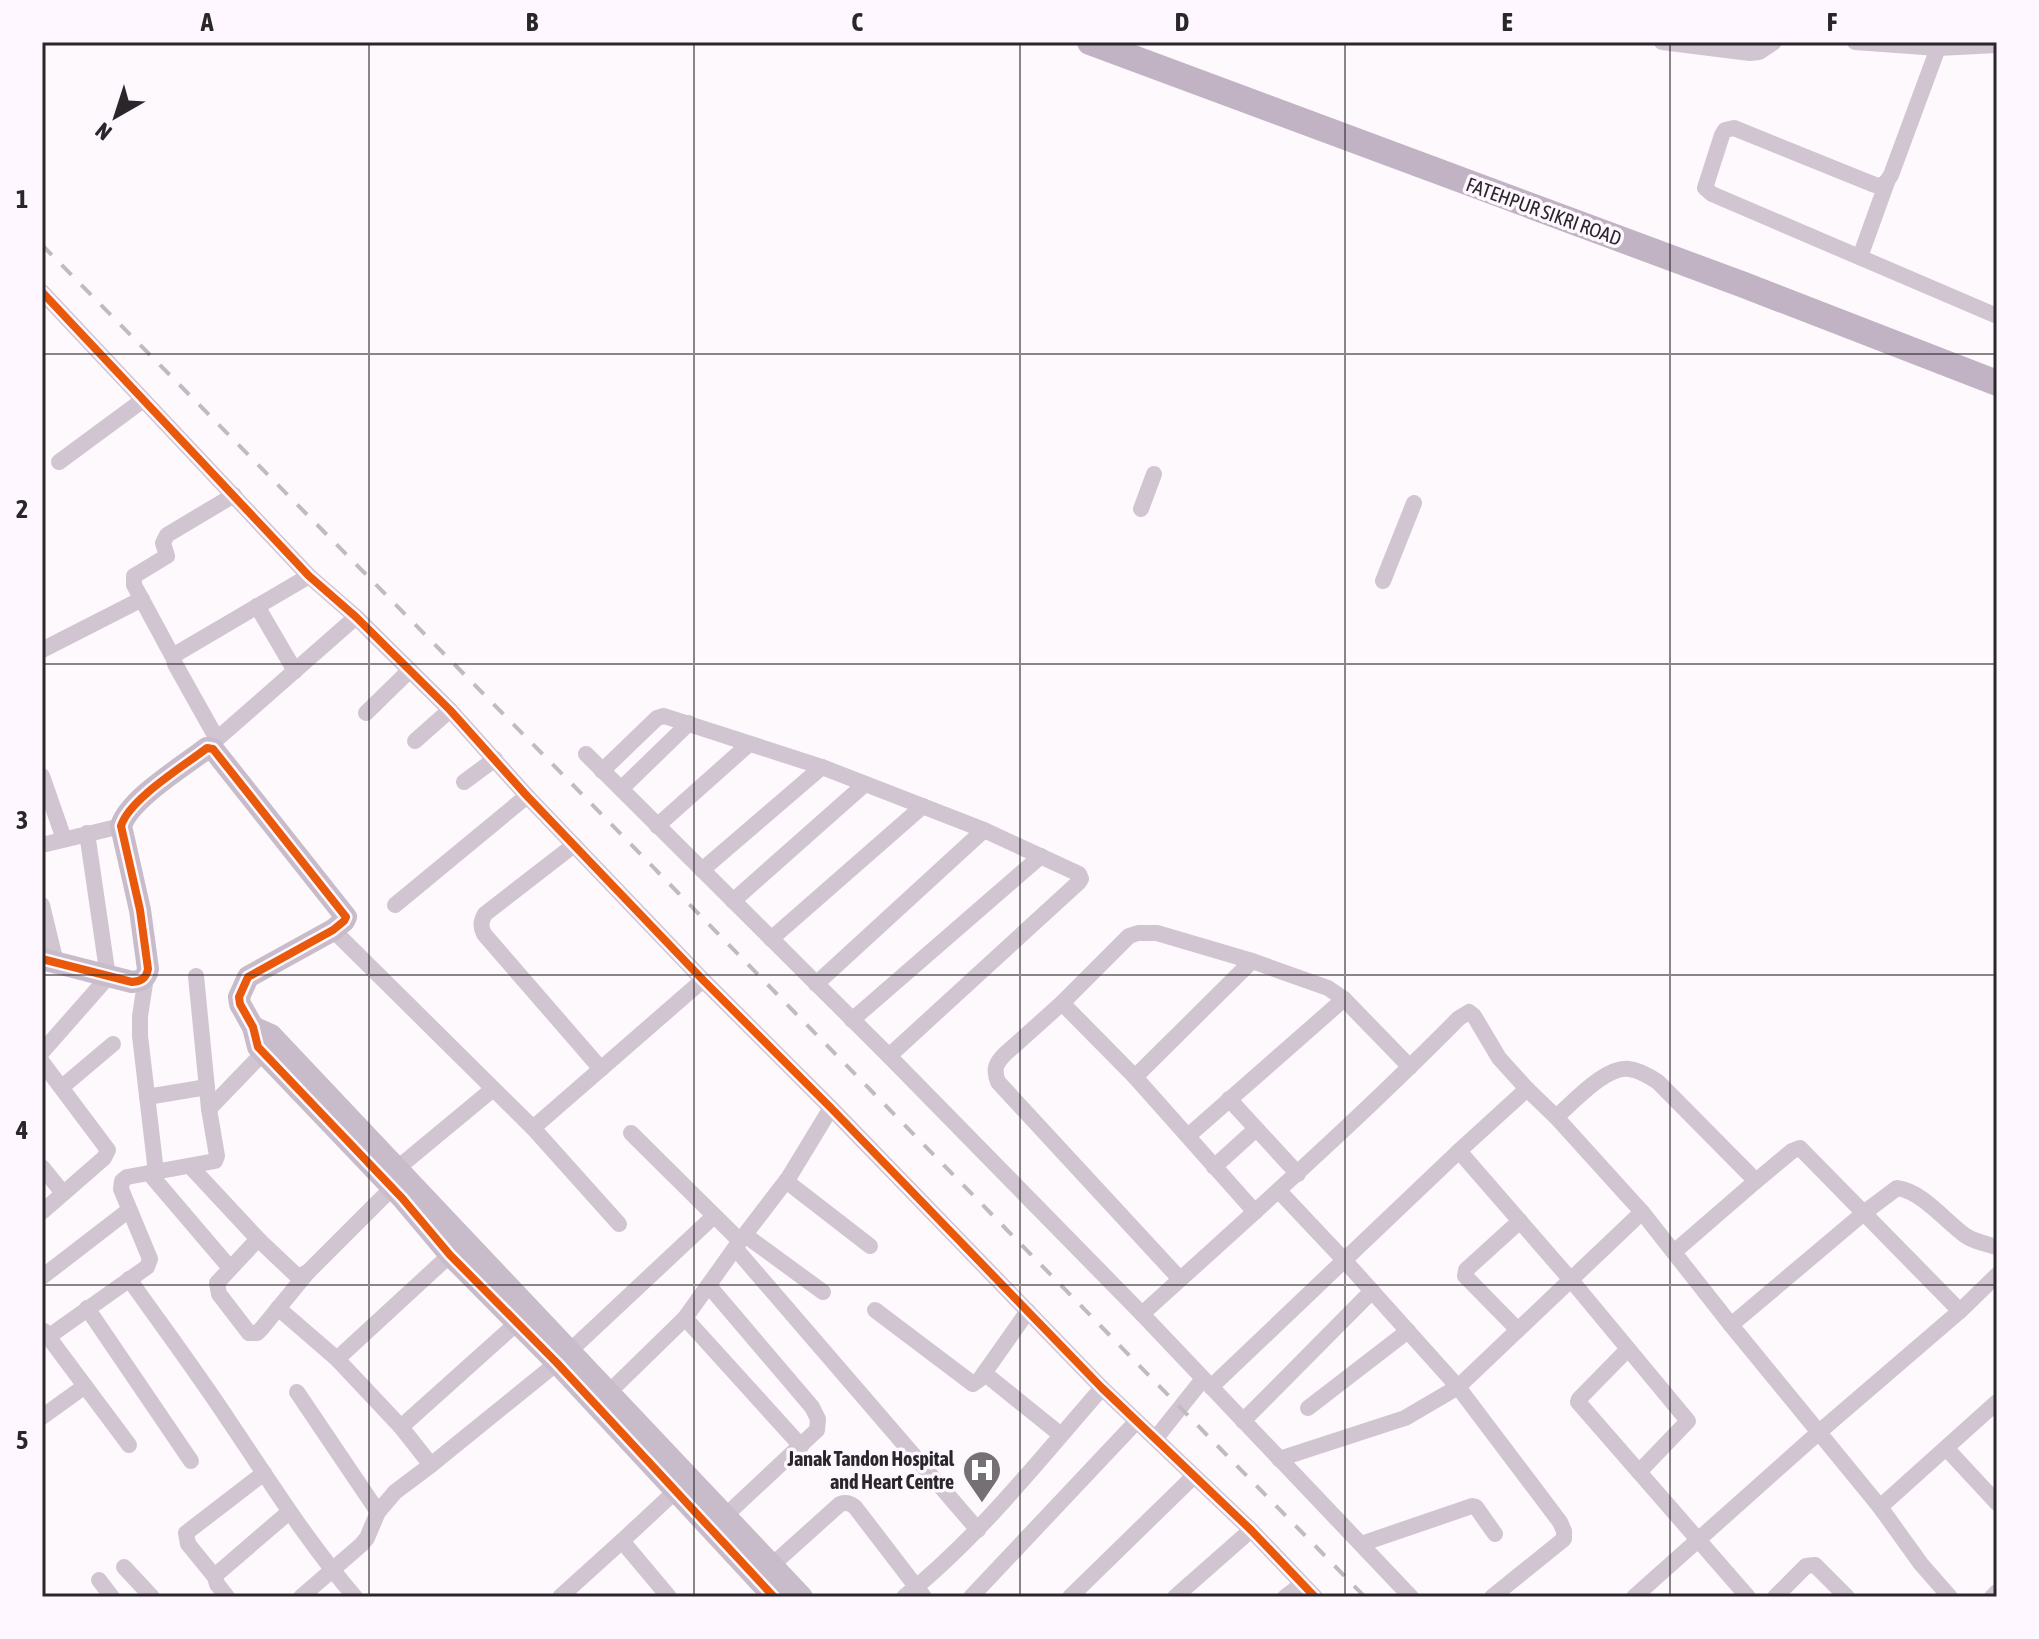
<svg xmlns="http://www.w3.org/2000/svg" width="2039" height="1639" font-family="'Asap Condensed',sans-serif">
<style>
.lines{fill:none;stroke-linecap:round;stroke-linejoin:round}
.street{stroke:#d1c5d2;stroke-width:16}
.secondary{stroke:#c8bbca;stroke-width:22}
.primary{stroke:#c2b3c4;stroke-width:26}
.rail{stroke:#c2bac3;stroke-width:4;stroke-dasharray:14 14;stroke-linecap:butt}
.cycleway-casing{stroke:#fef7ff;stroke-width:13}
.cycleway{stroke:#e8590c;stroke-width:8}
.grid{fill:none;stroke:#2a272a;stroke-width:2;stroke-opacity:0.55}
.labels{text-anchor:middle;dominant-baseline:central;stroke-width:7;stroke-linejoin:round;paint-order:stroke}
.street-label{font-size:20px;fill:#2a272a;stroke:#fef7ff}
.poi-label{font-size:20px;font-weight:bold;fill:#2a272a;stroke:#fef7ff;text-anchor:end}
.neatline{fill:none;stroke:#2a272a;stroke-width:3}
.grid-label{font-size:26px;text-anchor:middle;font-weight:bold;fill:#2a272a}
</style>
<rect width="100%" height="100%" fill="#fdf9fd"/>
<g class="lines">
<g class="street">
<path d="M1662 42 1750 53 1759 52 1774 42"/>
<path d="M1855 42 1938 48 1997 45"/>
<path d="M1938 48 1891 175C1886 183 1884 186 1875 185L1734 128 1725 130 1722 135 1705 188 1712 194 1997 316"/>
<path d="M1860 257 1887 182"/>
<path d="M42 292 309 576 356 617 450 710 527 796 703 980 831 1108 1102 1388 1251 1530 1315 1597"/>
<path d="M59 462 143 400"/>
<path d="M1141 509 1154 474"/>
<path d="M1383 581 1414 503"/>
<path d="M257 606 295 671"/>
<path d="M42 650 142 599"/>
<path d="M174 659 134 585V576L167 556 163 543 167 535 234 495"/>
<path d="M366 713 410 670"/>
<path d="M217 739 175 664 174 659 176 654 309 576"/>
<path d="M415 741 450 710"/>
<path d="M211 747 217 739 356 617"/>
<path d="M586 754 889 1056 1142 1314 1411 1597"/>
<path d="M602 771 657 718 664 716 822 767 984 830 1079 874 1081 879 1079 882 889 1056"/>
<path d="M42 776 64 839"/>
<path d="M464 782 495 759"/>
<path d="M621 789 689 723"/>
<path d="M657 826 749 744"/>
<path d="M42 845 121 826"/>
<path d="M574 845 485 914C481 921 480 926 484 934L601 1069"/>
<path d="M702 870 822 767"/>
<path d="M733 901 865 784"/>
<path d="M42 905 56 963"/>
<path d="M395 905 527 796"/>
<path d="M333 930 533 1128 619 1224"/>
<path d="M771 939 923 806"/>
<path d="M146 977 140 1016V1036L156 1172"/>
<path d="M816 984 984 830"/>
<path d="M1062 1003 1135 1077 1255 1212"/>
<path d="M852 1020 1041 856"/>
<path d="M42 1052 108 977 87 833"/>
<path d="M42 1062 108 1150 104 1158 42 1212"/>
<path d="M1135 1077 1252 961"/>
<path d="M62 1087 113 1044"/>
<path d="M147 1097 207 1087"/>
<path d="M1229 1099 1298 1174"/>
<path d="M209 1109 263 1053"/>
<path d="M1556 1117C1574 1102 1605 1066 1629 1069 1639 1070 1649 1076 1658 1082L1756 1181"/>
<path d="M533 1128 703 980"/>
<path d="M631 1133 740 1241"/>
<path d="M1188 1136 1344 999"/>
<path d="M1459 1151 1571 1280 1688 1421 1639 1472"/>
<path d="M190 1166 258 1239 296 1275H302L308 1272 392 1188"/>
<path d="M42 1167 63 1193"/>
<path d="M1214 1167 1256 1129"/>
<path d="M149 1173 230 1268"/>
<path d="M388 1176 493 1089"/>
<path d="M786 1181 870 1246"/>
<path d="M1279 1191 1345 1261 1458 1387 1560 1522 1564 1531V1539L1492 1597"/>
<path d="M745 1235 823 1292"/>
<path d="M258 1239 217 1283 219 1294 249 1333H257L262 1328 308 1272"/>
<path d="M735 1248 978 1530"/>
<path d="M1674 1252 1756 1181 1792 1151 1800 1148 1960 1311"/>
<path d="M42 1277 129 1210"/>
<path d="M129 1279C163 1327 199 1375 231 1424 271 1483 308 1543 355 1597"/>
<path d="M1180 1279 998 1082C993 1069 996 1063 1005 1054L1062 1003 1129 936 1138 933H1157L1252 961 1328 988 1344 999 1410 1067"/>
<path d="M709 1286 812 1407 818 1419 817 1430 724 1517"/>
<path d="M87 1308 191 1461"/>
<path d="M278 1308 337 1359 401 1427 431 1465"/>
<path d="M875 1310 973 1384 980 1379 1028 1311"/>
<path d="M1142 1314C1249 1217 1357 1121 1459 1018L1469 1012 1474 1016 1499 1058 1527 1089 1556 1117 1642 1212 1731 1325 1880 1507 1921 1564 1950 1597"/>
<path d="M685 1318 801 1446"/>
<path d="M1731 1325 1865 1212 1897 1188C1922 1191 1946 1222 1966 1236 1975 1242 1987 1244 1997 1247"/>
<path d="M1518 1330 1465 1276 1466 1270 1520 1221"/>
<path d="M44 1331 129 1445"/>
<path d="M48 1337 147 1267 150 1259 148 1254 121 1189 122 1181 127 1177 215 1161 217 1156 209 1109 196 976"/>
<path d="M1628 1349 1579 1399 1578 1402 1748 1597"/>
<path d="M337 1359 450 1255"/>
<path d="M984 1373 1061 1435"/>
<path d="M1211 1387 1459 1151 1527 1089"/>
<path d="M297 1392 378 1512"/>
<path d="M602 1399 685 1318 740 1241 789 1177 831 1108"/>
<path d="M1308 1408 1408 1331"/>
<path d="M42 1417 85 1386"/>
<path d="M1243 1421 1372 1291"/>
<path d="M401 1427 517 1323"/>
<path d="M1156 1438 1203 1379"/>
<path d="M1946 1448 1997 1503"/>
<path d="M1279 1459 1405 1418 1458 1387 1642 1212"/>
<path d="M1880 1507 1997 1402"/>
<path d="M1361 1544 1472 1506 1476 1507 1495 1534"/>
<path d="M771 1566 840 1504C846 1502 850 1503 855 1507L924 1597"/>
<path d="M124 1567 152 1597"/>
<path d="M215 1577 188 1544 186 1533 264 1473"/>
<path d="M99 1580 112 1597"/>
<path d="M227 1597 217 1584 215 1577 218 1573 289 1512"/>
<path d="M301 1597 361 1545 367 1538 378 1512 395 1492 431 1465 557 1363 714 1216"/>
<path d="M560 1597 622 1541"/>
<path d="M669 1597 622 1541 681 1486"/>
<path d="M904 1597C979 1537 1039 1460 1102 1388"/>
<path d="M971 1597 1136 1422"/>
<path d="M1070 1597 1193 1477"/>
<path d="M1175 1597 1251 1530"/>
<path d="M1285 1597 1302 1584"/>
<path d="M1634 1597 1818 1433 1960 1311 1997 1275"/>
<path d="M1775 1597 1806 1566 1815 1565 1847 1597"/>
<path d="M1992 1597 1997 1592"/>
</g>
<g class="secondary">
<path d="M42 959 132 982C141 981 146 979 148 969L140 910 121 826C129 799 184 766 207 748L213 749 346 917 344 921 333 930 248 977 239 997 240 1004 253 1027 258 1047 402 1198 450 1255 557 1363 774 1597"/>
<path d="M253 1027 271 1035 802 1597"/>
</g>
<path class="primary" d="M1090 42 1744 285 1997 383"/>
<path class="rail" d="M42 245 573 785 1365 1597"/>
<g class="cycleway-casing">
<g id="cycleway">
<path d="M42 292 309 576 356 617 450 710 527 796 703 980 831 1108 1102 1388 1251 1530 1315 1597"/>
<path d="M42 959 132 982C141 981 146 979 148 969L140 910 121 826C129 799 184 766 207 748L213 749 346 917 344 921 333 930 248 977 239 997 240 1004 253 1027 258 1047 402 1198 450 1255 557 1363 774 1597"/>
</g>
</g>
<use href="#cycleway" class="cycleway"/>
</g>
<path class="grid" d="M369 42V1597M694 42V1597M1020 42V1597M1345 42V1597M1670 42V1597M42 354H1997M42 664H1997M42 975H1997M42 1285H1997"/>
<defs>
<g id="hospital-pin" transform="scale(2)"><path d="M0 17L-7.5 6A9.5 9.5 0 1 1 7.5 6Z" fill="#747074" stroke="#fef7ff"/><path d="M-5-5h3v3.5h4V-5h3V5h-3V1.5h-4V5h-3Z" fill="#fff"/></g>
</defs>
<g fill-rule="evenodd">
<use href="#hospital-pin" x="982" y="1470"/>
</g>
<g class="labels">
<g class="street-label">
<text transform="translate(1544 211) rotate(20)">FATEHPUR SIKRI ROAD</text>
</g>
<g class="poi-label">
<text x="954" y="1458">Janak Tandon Hospital<tspan x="954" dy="23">and Heart Centre</tspan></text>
</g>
</g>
<rect width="2039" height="1639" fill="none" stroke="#fef7ff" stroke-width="88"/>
<g transform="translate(116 116) rotate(219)" stroke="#fef7ff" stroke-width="6" paint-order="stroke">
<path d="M0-6L14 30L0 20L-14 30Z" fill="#2a272a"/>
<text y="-12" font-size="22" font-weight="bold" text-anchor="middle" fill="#2a272a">N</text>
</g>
<rect x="44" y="44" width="1951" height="1551" class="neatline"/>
<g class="grid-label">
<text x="207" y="31">A</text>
<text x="532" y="31">B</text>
<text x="857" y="31">C</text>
<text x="1182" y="31">D</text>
<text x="1507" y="31">E</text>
<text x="1832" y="31">F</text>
<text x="22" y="208">1</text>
<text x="22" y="518">2</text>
<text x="22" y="829">3</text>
<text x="22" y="1139">4</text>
<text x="22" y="1449">5</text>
</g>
</svg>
